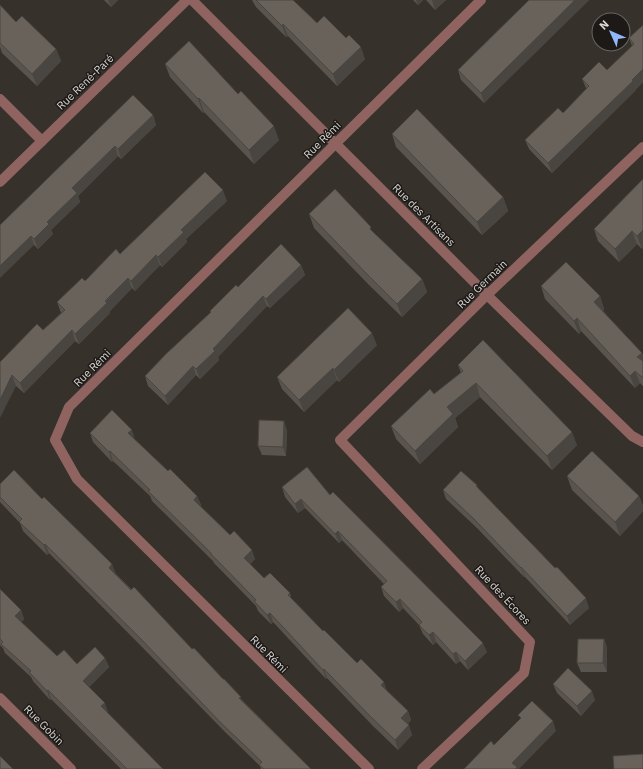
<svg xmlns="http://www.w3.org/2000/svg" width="643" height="769" font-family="'IBM Plex Sans',sans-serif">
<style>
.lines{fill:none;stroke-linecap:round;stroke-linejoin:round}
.minor{stroke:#8e6360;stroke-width:10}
.wall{fill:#59544e}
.shaded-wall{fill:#494540}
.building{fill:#68625b;stroke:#494540}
.labels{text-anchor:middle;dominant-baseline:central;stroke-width:3;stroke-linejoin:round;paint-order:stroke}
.street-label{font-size:11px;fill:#dbd7d3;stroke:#1c1917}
</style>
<rect width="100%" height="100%" fill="#36312b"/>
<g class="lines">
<g class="minor">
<path d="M192 0 487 295 632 436 643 442"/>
<path d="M0 99 42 141"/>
<path d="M0 182 187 0"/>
<path d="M0 698 71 769"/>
<path d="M369 769 77 479 55 440 69 407 481 0"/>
<path d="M422 769 524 673 530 642 340 440 487 295 643 147"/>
</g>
</g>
<g class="wall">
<path d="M104 0H118L111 7Z"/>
<path d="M252 0H293L317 23 365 59 337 86 288 36 286 37 256 7 253 2Z"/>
<path d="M413 0H423L418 5Z"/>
<path d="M426 0H446L435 10Z"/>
<path d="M529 0H589L484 103 461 80 458 70Z"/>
<path d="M0 5 16 22 56 49 61 61 37 86 2 53 0 47Z"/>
<path d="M643 25V82L636 89V90L552 173 529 149 525 140 563 113 587 89 586 88 582 79 607 70 632 46 629 38Z"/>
<path d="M165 64 279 140 254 164 204 112 203 113 170 77Z"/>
<path d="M153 115 156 125 121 159 118 156 78 196 80 202 51 230 53 234 38 249 34 245 0 225Z"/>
<path d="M392 134 503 197 508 211 482 235 396 147Z"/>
<path d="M643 179V247L642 249 637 244 619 262 598 241 594 229Z"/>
<path d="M227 201 186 239 187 242 162 267 160 265 135 291 132 288 110 311V313L79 344 75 341 24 393 16 386 0 362 43 330 61 313 57 302 120 254Z"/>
<path d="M309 214 373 232 422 279 427 292 402 317 369 285 314 228Z"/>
<path d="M301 265 305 275 270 308 267 306 218 357 219 360 200 379 196 375 168 405 148 386 145 376 211 312 210 311 238 287Z"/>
<path d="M541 286 600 296 604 309 603 311 642 353 643 356V386L640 383 635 388 581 331 579 334 545 299Z"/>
<path d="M377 345 339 382 337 380 304 412 282 389 277 377Z"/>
<path d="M458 365 577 445 552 470 480 397 455 418 458 427 420 464 396 439 391 426 434 394 461 373Z"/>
<path d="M287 430 286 456 262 455 258 446Z"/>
<path d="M90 433 135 440 168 471 197 496 201 505 200 506 255 559 250 564 264 578 290 593 291 598 323 631 408 711 411 720 408 724 412 735 398 750 373 726 327 678 326 679 273 622 271 624 258 611 256 606 214 563 213 561 152 501 150 496 113 461 112 462 93 442Z"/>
<path d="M567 476 639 496 643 506V511L620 536 572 490Z"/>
<path d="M0 484 116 574 192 649 243 701 311 769H261L260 766 225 732 144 649 49 553 47 555 23 531 20 523 0 502Z"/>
<path d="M477 485 478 488 589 608 570 625 525 577H524L477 528 446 499 443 490Z"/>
<path d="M282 487 330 495 487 652 468 670 460 661 456 664 436 642 433 645 423 634 419 625 403 608 399 612 384 596 381 587 384 584 342 540 339 543 305 508 298 513 285 497Z"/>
<path d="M0 589 21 610 24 619 21 622 57 656 77 664 105 658 109 667 89 687 108 712 107 713 163 769H121L51 699 50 700 33 681 31 677 5 653 3 648 0 645Z"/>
<path d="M604 639 607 648V672H581L577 663Z"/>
<path d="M553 684 595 700 581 716 557 693Z"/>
</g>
<g class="shaded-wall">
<path d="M108 0H118L111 7Z"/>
<path d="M416 0H423L418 5Z"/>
<path d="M432 0H446L435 10Z"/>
<path d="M575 0H589L484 103 481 93Z"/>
<path d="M283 24 288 36 286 37 282 26Z"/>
<path d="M361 47 365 59 337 86 333 74Z"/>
<path d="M56 49 61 61 37 86 32 74Z"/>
<path d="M643 69V82L636 89V90L552 173 548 163Z"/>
<path d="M199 98 204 112 203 113 198 99Z"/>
<path d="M153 115 156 125 121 159 118 149Z"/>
<path d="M274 126 279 140 254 164 249 150Z"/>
<path d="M115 146 118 156 78 196 80 202 51 230 53 234 38 249 34 239 47 222 72 188Z"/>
<path d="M223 190 227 201 186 239 187 242 162 267 158 257 181 230Z"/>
<path d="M503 197 508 211 482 235 477 222Z"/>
<path d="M643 230V247L642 249 637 236Z"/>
<path d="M632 231 637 244 619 262 615 249Z"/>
<path d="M31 236 34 245 0 278V266Z"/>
<path d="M156 255 160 265 135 291 131 281Z"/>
<path d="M301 265 305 275 270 308 266 299Z"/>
<path d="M128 278 132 288 110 311V313L79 344 75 334Z"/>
<path d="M422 279 427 292 402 317 397 304Z"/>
<path d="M263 296 267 306 218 357 219 360 200 379 196 369 213 349Z"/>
<path d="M600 296 604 309 599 314 594 302Z"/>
<path d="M577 318 581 331 579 334 574 321Z"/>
<path d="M72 330 75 341 24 393 20 383Z"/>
<path d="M372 333 377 345 339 382 334 370Z"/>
<path d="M642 353 643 356V369L637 357Z"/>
<path d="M193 366 196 375 168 405 165 396Z"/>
<path d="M333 368 337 380 304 412 299 400Z"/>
<path d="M635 371 640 383 635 388 630 376Z"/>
<path d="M12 375 16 386 0 418V400Z"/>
<path d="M476 383 480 397 455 418 458 427 420 464 415 451 447 407Z"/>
<path d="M284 421 287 430 286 456 283 447Z"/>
<path d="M132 430 135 439 128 433Z"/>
<path d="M572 432 577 445 552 470 547 456Z"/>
<path d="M110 451 113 461 112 462 109 452Z"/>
<path d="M197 496 201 505 197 509 194 500Z"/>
<path d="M639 496 643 506V511L620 536 615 522Z"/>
<path d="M301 499 305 508 298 513 295 504Z"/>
<path d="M338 531 342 540 339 543 335 534Z"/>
<path d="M45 544 49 553 47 555 44 545Z"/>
<path d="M252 550 255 559 247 567 244 558Z"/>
<path d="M112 564 116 574 112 577 109 568Z"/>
<path d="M521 567 525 577H524L521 568Z"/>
<path d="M586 598 589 608 570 625 567 616Z"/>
<path d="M400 599 403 608 399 612 396 602Z"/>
<path d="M21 610 24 619 18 625 15 616Z"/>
<path d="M270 613 273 622 271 624 267 615Z"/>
<path d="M433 632 436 642 433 645 429 635Z"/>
<path d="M604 639 607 648V672L603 663Z"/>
<path d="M483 643 487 652 468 670 465 661Z"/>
<path d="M456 652 460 661 456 664 453 654Z"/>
<path d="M105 658 109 667 86 690 83 681Z"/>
<path d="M324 669 327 678 326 679 323 670Z"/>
<path d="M384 682 387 691 381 685Z"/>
<path d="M48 690 51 699 50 700 47 691Z"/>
<path d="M592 691 595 700 581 716 577 706Z"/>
<path d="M105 703 108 712 104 715 101 706Z"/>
<path d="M408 711 411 720 405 727 401 718Z"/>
<path d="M553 721 556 731 519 769H515L512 763Z"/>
<path d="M409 725 412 735 398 750 395 740Z"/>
</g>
<g class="building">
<path d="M256 0H293L317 23 324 16 346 38 349 35 361 47 333 74 283 24 282 26Z"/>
<path d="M529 0H575L481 93 458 70Z"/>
<path d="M0 5 16 22 22 16 56 49 32 74 0 43Z"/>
<path d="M643 25V69L632 80 633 81 548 163 525 140 558 108 563 113 589 86 582 79 599 62 607 70 634 44 629 38Z"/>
<path d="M189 41 238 94 241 91 274 126 249 150 199 98 198 99 165 64Z"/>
<path d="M133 95 153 115 118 149 115 146 72 188 77 193 47 222 49 224 34 239 31 236 0 266V225Z"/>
<path d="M417 109 503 197 477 222 392 134Z"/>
<path d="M205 172 223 190 181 230 184 232 158 257 156 255 131 281 128 278 105 301 107 303 75 334 72 330 20 383 12 375 0 400V362L37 324 43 330 65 310 57 302 82 278 85 281 116 249 120 254Z"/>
<path d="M643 179V230L637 236 632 231 615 249 594 229Z"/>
<path d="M335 189 371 227 370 229 422 279 397 304 364 271 309 214Z"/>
<path d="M281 244 301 265 266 299 263 296 213 349 215 351 196 369 193 366 165 396 145 376 166 354 211 312 210 311 236 285 238 287Z"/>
<path d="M566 262 600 296 594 302 642 353 637 357 643 361V378L635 371 630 376 577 318 574 321 541 286Z"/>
<path d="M348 308 372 333 334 370 333 368 299 400 277 377Z"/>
<path d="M483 340 572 432 547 456 476 383 447 407 453 414 415 451 391 426 430 389 434 394 463 371 458 365Z"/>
<path d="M112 410 132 430 128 433 168 471 170 469 197 496 194 500 230 535 234 531 252 550 244 558 264 578 270 573 290 593 288 595 323 631 324 630 357 663 361 659 384 682 381 685 408 711 401 718 409 725 395 740 370 716 324 669 323 670 270 613 267 615 254 601 256 600 211 554V553L148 491 150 490 110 451 109 452 90 433Z"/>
<path d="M259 420 284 421 283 447 258 446Z"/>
<path d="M592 451 639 496 615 522 567 476Z"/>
<path d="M307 467 330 495 333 492 483 643 465 661 456 652 453 654 433 632 429 635 419 625 422 622 400 599 396 602 381 587 387 581 338 531 335 534 301 499 295 504 282 487Z"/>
<path d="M14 470 42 499 44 497 112 564 109 568 131 590 134 587 192 649 194 648 223 679H224L241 697 239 698 311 769H264L259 765 262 762 221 723 141 639 45 544 44 545 19 522 22 519 0 497V484Z"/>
<path d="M461 471 477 485 476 486 555 568 557 567 586 598 567 616 521 567V568L474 519 443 490Z"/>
<path d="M0 589 21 610 15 616 57 656 64 650 77 664 95 647 105 658 83 681 105 703 101 706 163 769H127L48 690 47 691 29 672 31 671 1 644 3 642 0 639Z"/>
<path d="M578 639H604L603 663H577Z"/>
<path d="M568 668 592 691 577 706 553 684Z"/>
<path d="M532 701 553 721 512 763 517 767 515 769H464L491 741 494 745 521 718 518 715Z"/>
<path d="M643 754V769H614L613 756Z"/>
<path d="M0 756 13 769H0Z"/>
</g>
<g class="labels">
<g class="street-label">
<text transform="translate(85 82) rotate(-44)">Rue René-Paré</text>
<text transform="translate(322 140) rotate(-45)">Rue Rémi</text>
<text transform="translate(424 215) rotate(45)">Rue des Artisans</text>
<text transform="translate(482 284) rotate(-44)">Rue Germain</text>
<text transform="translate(92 368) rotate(-45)">Rue Rémi</text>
<text transform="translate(503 595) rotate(47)">Rue des Écores</text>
<text transform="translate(269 654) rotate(45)">Rue Rémi</text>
<text transform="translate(44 725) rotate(45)">Rue Gobin</text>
</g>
</g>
<g transform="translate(611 32) rotate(315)"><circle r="19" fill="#1c1917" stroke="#686562"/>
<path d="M0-3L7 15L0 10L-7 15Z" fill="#90b8fd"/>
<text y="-6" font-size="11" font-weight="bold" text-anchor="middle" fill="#dbd7d3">N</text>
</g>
</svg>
